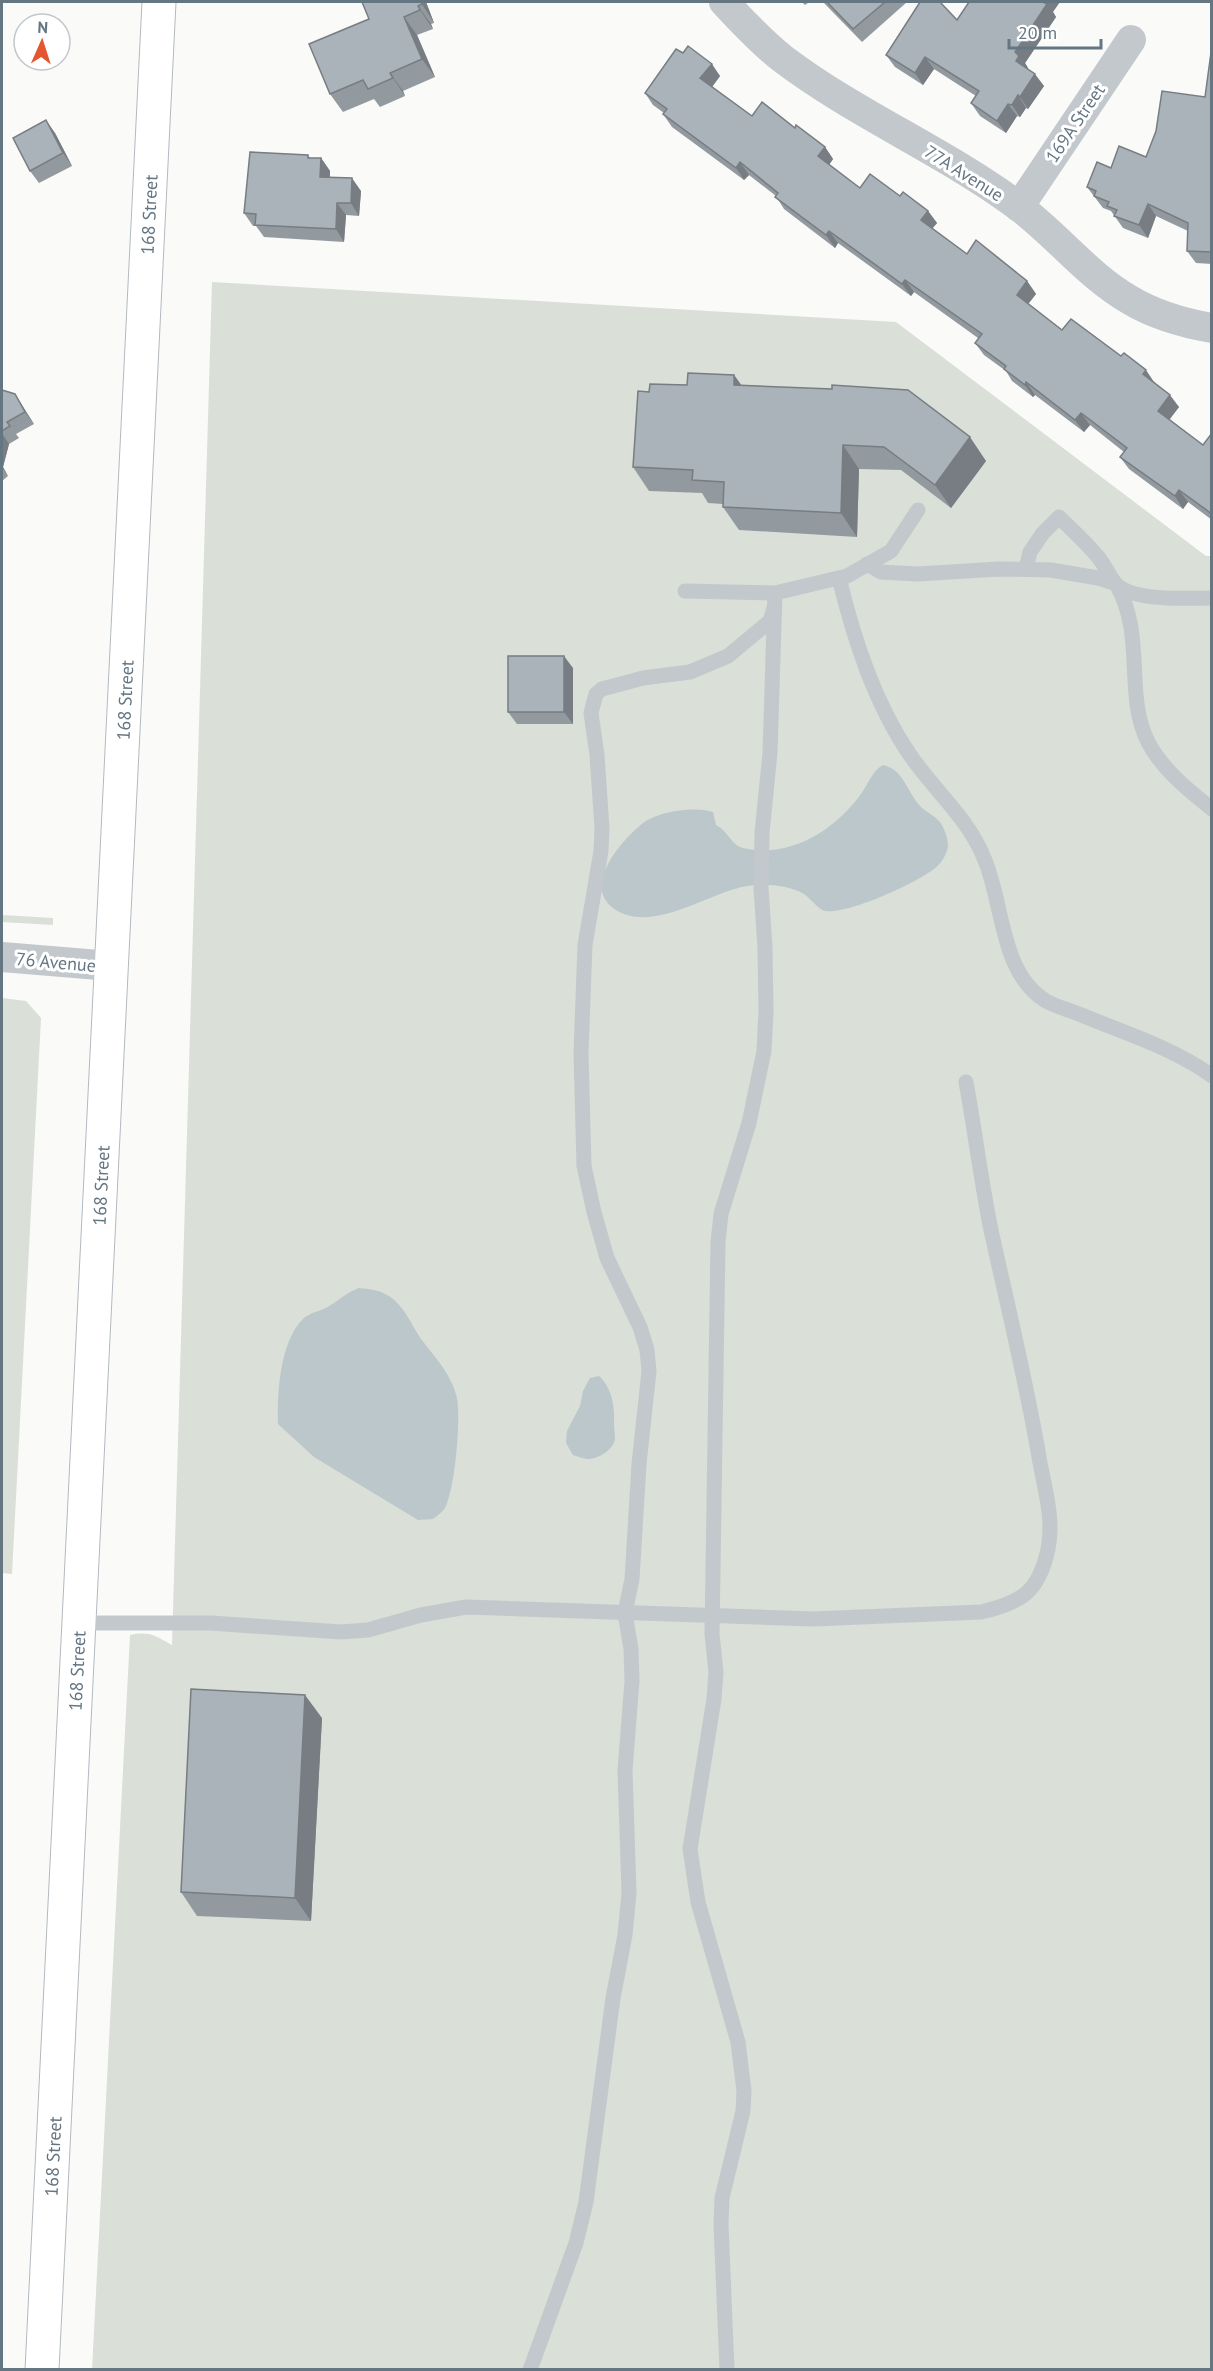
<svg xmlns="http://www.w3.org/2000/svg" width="1213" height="2371" font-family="'PT Sans',sans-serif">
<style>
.green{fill:#dadfd7}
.water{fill:#bbc7cb}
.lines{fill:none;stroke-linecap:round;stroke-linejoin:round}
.secondary-casing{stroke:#b3babf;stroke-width:35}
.service{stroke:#c3c8cc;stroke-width:15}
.minor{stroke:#c3c8cc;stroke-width:30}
.secondary{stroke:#fff;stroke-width:33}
.wall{fill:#929a9f}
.shaded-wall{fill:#777d82}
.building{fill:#aab3b9;stroke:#777d82;stroke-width:1.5}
.labels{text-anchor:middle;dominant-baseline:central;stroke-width:6;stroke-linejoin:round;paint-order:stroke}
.street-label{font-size:18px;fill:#657683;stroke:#fff}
</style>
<rect width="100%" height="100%" fill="#fafaf8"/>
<g class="green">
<path d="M212 282 896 322 1206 556H1211V2369L92 2370 130 1635C151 1631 155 1636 172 1645Z"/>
<path d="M2 915 53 918V925L2 922Z"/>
<path d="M2 998 26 1001 41 1018 12 1574 2 1573Z"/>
</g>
<g class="water">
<path d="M883 765C904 769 907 793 921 807 926 812 934 815 939 821 944 827 948 838 948 846 947 854 941 864 934 869 916 883 847 915 825 911 818 909 811 899 804 894 790 885 763 883 747 886 709 892 650 936 613 908 582 885 622 840 643 823 659 811 695 806 713 812L716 825C728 831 731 845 743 848 790 859 835 830 861 794 869 783 872 771 883 765Z"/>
<path d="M359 1288C370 1289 379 1290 389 1296 404 1306 410 1322 419 1336 433 1356 451 1372 457 1398 461 1421 455 1485 446 1506 443 1512 438 1515 433 1519L418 1520 314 1457 278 1424C277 1393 280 1343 302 1320 309 1312 323 1311 331 1305 342 1298 346 1293 359 1288Z"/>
<path d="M599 1376C612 1388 615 1407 614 1424 614 1429 615 1433 615 1438 615 1449 597 1460 587 1459 583 1458 578 1457 573 1455L566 1443 567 1431 580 1406 583 1391 590 1378Z"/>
</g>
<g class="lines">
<g class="secondary-casing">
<g id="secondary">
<path id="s1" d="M42 2370 159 2"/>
</g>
</g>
<g class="service">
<path d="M867 564 881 572 918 574 999 569 1051 570 1098 578 1116 584C1146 635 1124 695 1148 742 1162 769 1188 790 1212 809"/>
<path d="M1026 569 1030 552 1043 533 1059 517C1072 530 1086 542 1098 557 1105 565 1109 576 1116 584 1134 602 1188 598 1212 598"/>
<path d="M839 578C854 639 874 702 910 755 934 790 968 818 984 858 1004 903 999 972 1046 1001 1057 1007 1072 1011 1084 1016 1127 1034 1173 1048 1212 1076"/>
<path d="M685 591 775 593 847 576 891 551 918 510"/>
<path d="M80 1623H211L341 1632 368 1630 421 1615 466 1607 813 1619 981 1612C1021 1603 1039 1592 1048 1549 1054 1521 1045 1489 1040 1463 1027 1384 1008 1308 991 1230 981 1181 975 1131 966 1082"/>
<path d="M530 2370 576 2243 586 2202 613 1998 625 1935 629 1893 625 1770 632 1681 631 1649 625 1613 632 1579 639 1464 649 1371 647 1350 640 1327 607 1258 594 1212 584 1166 581 1053 585 945 601 851 602 829 597 755 591 713 596 694 602 689 643 678 690 672 728 656 770 621 774 608"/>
<path d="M727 2370 721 2224 722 2198 743 2111 744 2091 738 2042 698 1902 690 1849 714 1699 716 1672 712 1634 718 1242 721 1214 749 1123 764 1051 766 1012 765 948 761 888 762 833 770 753 775 593"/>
</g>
<g class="minor">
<path d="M724 2C743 22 761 42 783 59 857 115 944 151 1018 206 1057 235 1088 276 1130 300 1155 315 1183 323 1212 328"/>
<path d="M1019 207 1131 40"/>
<path d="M2 957 111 966"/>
</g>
<use href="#secondary" class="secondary"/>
</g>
<g class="wall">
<path d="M426 2 434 23 431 24 433 29 417 35 435 77 403 91 405 96 380 107 374 99 343 112 330 94 309 44Z"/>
<path d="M802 2H809L805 5Z"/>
<path d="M823 2H907L862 42Z"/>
<path d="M1053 12 1056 17 1025 63 1028 68 1027 69 1044 86 1028 109 1026 108 1020 117 1017 116 1006 133 980 116 971 103 976 96 934 69 923 85 895 67 886 55 957 20Z"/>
<path d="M1212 45V264L1196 263 1187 251 1188 231 1156 216 1148 238 1123 228 1111 211 1103 208 1087 187 1111 168 1146 157 1205 97Z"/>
<path d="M683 53 720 76 712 87 752 116 795 128 825 147 833 159 829 165 860 188 900 196 928 211 937 223 932 229 967 254 1027 281 1036 294 1028 304 1062 330 1154 382 1179 407 1169 419 1203 445 1212 433V520L1188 502 1183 509 1129 469 1120 457 1124 452 1090 425 1084 432 1035 395 1033 397 1012 381 1006 371 984 355 975 343 978 338 914 292 911 296 838 243 835 248 784 209 776 196 749 175 744 180 672 127 663 114 664 113 653 105 645 93Z"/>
<path d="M55 133 72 166 39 183 30 171Z"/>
<path d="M308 155 310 158H321L330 171V177L361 191 359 216 346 215 344 242 264 237 256 226H253L244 213Z"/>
<path d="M734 375 742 386 986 461 951 508 901 470 859 469 857 537 739 530 723 507V504L708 503 702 493 649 491 633 467 649 392Z"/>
<path d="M2 390 15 394 34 424 16 434 19 438 9 444 3 467 8 476 2 481Z"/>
<path d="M573 668V724H517L508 712Z"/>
<path d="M322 1718 311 1921 197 1916 181 1892Z"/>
</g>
<g class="shaded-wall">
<path d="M421 2H426L434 23 422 4Z"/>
<path d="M1043 2H1060L1053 12 1056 17 1025 63 1028 68 1024 73 1016 61 1015 52Z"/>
<path d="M418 6 431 24 433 29 420 10Z"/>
<path d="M404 17 417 35 435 77 422 59Z"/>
<path d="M925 57 934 69 923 85 915 73Z"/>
<path d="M712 64 720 76 709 91 700 78Z"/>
<path d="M390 73 403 91 405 96 393 78Z"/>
<path d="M1035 74 1044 86 1028 109 1020 97Z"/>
<path d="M1018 95 1026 108 1020 117 1012 105Z"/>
<path d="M1008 104 1017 116 1006 133 997 121Z"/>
<path d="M46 120 55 133 72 166 63 153Z"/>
<path d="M825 147 833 159 826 169 818 156Z"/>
<path d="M321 158 330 171 329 189 320 177Z"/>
<path d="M740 162 749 175 744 180 736 168Z"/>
<path d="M352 178 361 191 359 216 351 203Z"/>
<path d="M337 203 346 215 344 242 336 229Z"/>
<path d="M1148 204 1156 216 1148 238 1139 225Z"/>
<path d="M928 211 937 223 929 232 921 220Z"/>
<path d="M829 231 838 243 835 248 826 235Z"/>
<path d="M905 280 914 292 911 296 902 284Z"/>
<path d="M1027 281 1036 294 1025 308 1017 295Z"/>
<path d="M1146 370 1154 382 1151 386 1143 374Z"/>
<path d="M734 375 751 399 734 385Z"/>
<path d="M1026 382 1035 395 1033 397 1025 385Z"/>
<path d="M15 394 23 407 34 424 25 412Z"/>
<path d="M1170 395 1179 407 1167 423 1158 411Z"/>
<path d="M1081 413 1090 425 1084 432 1075 420Z"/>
<path d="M2 433 9 444 3 467 8 476 2 467Z"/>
<path d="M970 437 986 461 951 508 935 485Z"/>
<path d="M843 445 859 469 857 537 841 513Z"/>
<path d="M1179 490 1188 502 1183 509 1175 496Z"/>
<path d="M564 656 573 668V724L564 712Z"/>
<path d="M305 1695 322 1718 311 1921 295 1898Z"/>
</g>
<g class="building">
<path d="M362 2H421L422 4 418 6 420 10 404 17 422 59 390 73 393 78 368 89 363 80 330 94 309 44 369 19Z"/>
<path d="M827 2H885L853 29Z"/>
<path d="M920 2H940L957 20 969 2H1043L1047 4 1015 52 1019 56 1016 61 1035 74 1020 97 1018 95 1012 105 1008 104 997 121 971 103 979 91 925 57 915 73 886 55Z"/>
<path d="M1212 45V252L1187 251 1188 223 1148 204 1139 225 1114 216 1117 210 1107 206 1109 202 1094 196 1096 191 1087 187 1097 162 1111 168 1119 146 1146 157 1156 131 1162 91 1205 97Z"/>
<path d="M688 46 712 64 700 78 752 116 762 102 795 128 796 125 825 147 818 156 860 188 870 174 900 196 903 192 928 211 921 220 967 254 976 240 1027 281 1017 295 1062 330 1071 319 1121 356 1124 353 1146 370 1143 374 1170 395 1158 411 1203 445 1212 433V514L1179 490 1175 496 1120 457 1127 448 1081 413 1075 420 1026 382 1025 385 1004 369 1006 366 975 343 982 334 905 280 902 284 829 231 826 235 775 197 778 193 740 162 736 168 663 114 667 109 645 93 676 49 683 53Z"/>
<path d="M46 120 63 153 30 171 13 138Z"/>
<path d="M250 152 308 155V158H321L320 177 352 178 351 203H337L336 229 255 225 256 214 244 213Z"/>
<path d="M688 373 734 375V385L832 389V385L908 390 970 437 935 485 884 447 843 445 841 513 723 507 724 482 692 480 693 470 633 467 638 391 649 392 650 384 687 385Z"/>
<path d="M2 390 15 394 25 412 7 422 10 426 2 431Z"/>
<rect x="508" y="656" width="56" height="56"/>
<path d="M191 1689 305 1695 295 1898 181 1892Z"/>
</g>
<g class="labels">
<g class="street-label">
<text transform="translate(1075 123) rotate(-56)">169A Street</text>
<text transform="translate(964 173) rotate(32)">77A Avenue</text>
<text stroke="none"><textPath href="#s1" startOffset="2158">168 Street</textPath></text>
<text stroke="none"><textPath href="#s1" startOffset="1672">168 Street</textPath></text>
<text transform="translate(56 962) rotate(5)">76 Avenue</text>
<text stroke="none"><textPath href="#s1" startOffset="1186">168 Street</textPath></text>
<text stroke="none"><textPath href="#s1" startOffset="700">168 Street</textPath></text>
<text stroke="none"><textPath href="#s1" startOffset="214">168 Street</textPath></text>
</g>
</g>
<rect width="1213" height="2371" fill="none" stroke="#657683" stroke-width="6"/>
<g transform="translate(42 42) rotate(3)"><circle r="28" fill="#ffffff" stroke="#c1c8cd" stroke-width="1.5"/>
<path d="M0-4.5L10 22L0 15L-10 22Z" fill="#e4572e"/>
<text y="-9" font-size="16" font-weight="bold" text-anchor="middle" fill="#657683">N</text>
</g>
<path d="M1009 39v9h92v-9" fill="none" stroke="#657683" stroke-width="3"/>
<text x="1018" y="39" font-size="18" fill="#657683" stroke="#ffffff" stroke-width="4.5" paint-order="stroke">20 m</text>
</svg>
